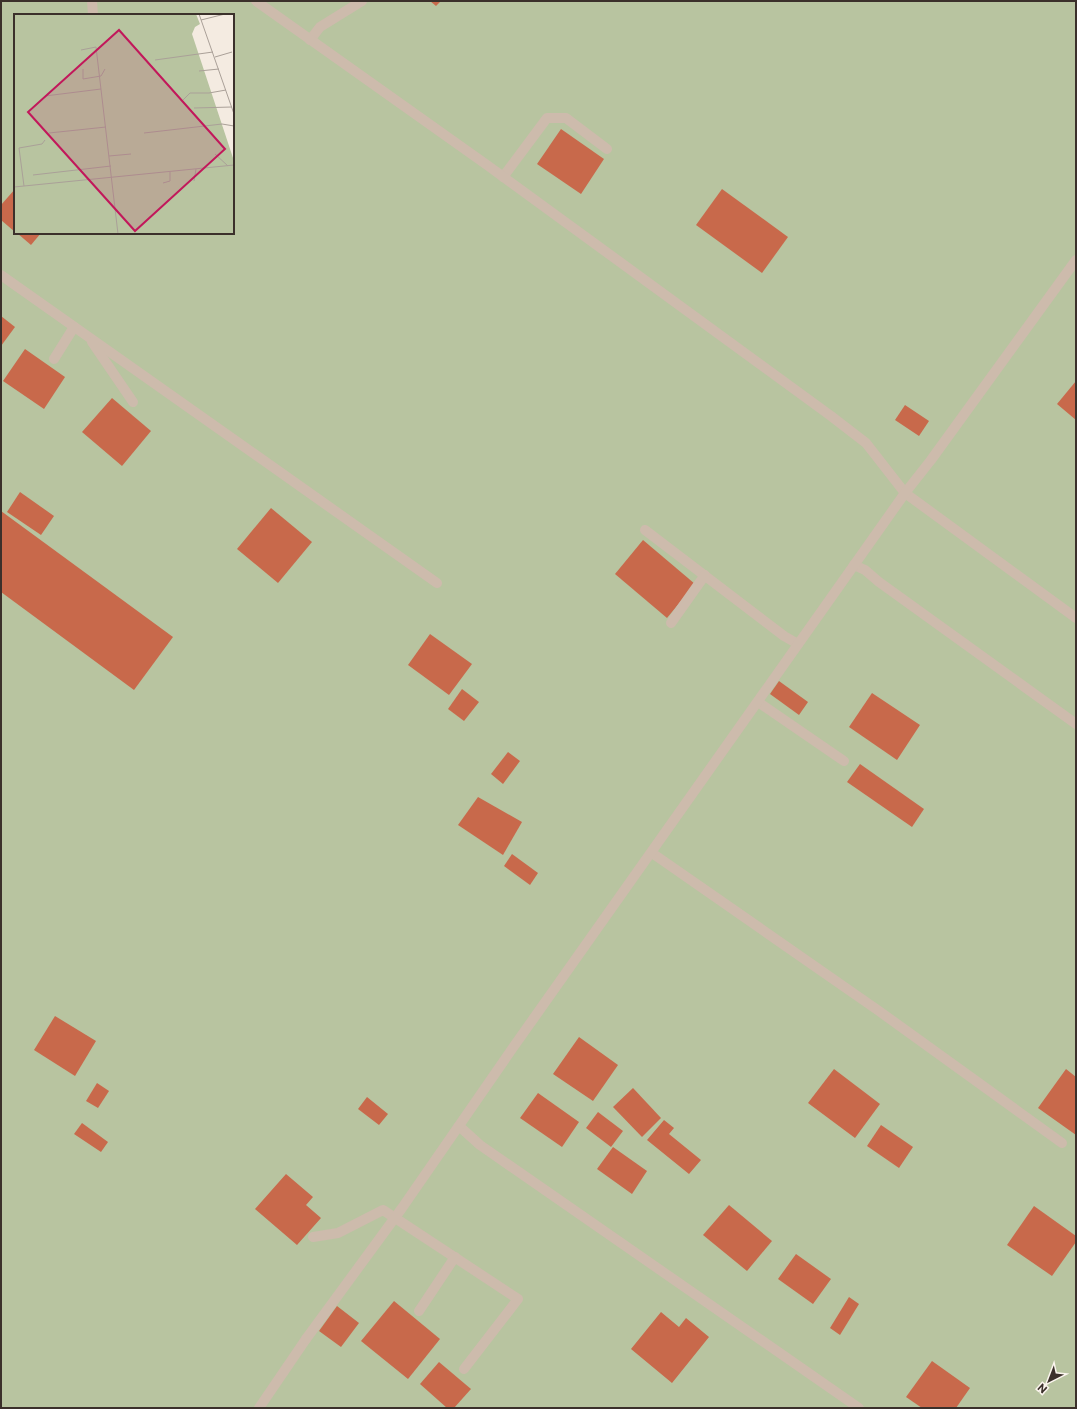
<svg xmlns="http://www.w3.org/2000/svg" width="1077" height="1409" font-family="Commissioner,sans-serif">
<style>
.green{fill:#b8c4a0;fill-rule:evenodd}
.building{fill:#c8694b}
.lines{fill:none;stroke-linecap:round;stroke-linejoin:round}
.service{stroke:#cdbbac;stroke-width:10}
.minor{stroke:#cdbbac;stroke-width:10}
.inset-road{fill:none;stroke:#aaa098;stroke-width:1}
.view{fill:#c2185b;fill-opacity:0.15;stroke:#c2185b;stroke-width:2}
.inset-edge{fill:none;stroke:#3b302b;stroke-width:2}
</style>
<rect width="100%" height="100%" fill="#f4ebe1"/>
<path class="green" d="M1 1H1076V1408H1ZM15 15H233V233H15Z"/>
<g class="building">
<path d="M430 1H441L436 6Z"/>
<path d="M561 129 604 159 581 194 537 164Z"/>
<path d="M15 189V232L1 220V205Z"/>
<path d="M722 189 788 237 762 273 696 225Z"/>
<path d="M17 233H41L31 245Z"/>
<path d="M1 316 15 327 1 346Z"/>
<path d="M25 349 65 377 44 409 3 381Z"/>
<path d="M1076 381V420L1057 404Z"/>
<path d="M112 398 151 431 122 466 82 432Z"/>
<path d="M905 405 929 421 919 436 895 420Z"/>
<path d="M20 492 54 516 41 535 7 512Z"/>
<path d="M271 508 312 542 278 583 237 549Z"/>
<path d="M1 511 173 637 134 690 1 592Z"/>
<path d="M643 540 695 584 667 618 615 574Z"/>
<path d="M430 634 472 664 449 695 408 665Z"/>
<path d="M779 681 808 702 799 715 770 694Z"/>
<path d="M462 689 479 702 464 721 448 709Z"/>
<path d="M872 693 920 725 897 760 849 727Z"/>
<path d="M508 752 520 761 503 784 491 774Z"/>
<path d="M860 764 924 809 912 827 847 782Z"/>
<path d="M478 797 522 822 503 855 458 825Z"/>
<path d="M512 854 538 873 530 885 504 866Z"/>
<path d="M55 1016 96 1041 75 1076 34 1050Z"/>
<path d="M579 1037 618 1065 593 1101 553 1074Z"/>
<path d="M834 1069 880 1104 855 1138 808 1103Z"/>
<path d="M1066 1069 1076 1077V1135L1038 1108Z"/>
<path d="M97 1083 109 1091 98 1108 86 1101Z"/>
<path d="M633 1088 661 1118 642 1137 613 1107Z"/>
<path d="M538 1093 579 1122 562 1147 520 1118Z"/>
<path d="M367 1097 388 1114 379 1125 358 1109Z"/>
<path d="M598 1112 623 1131 611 1147 586 1128Z"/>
<path d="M664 1120 674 1128 669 1134 701 1160 689 1174 647 1140Z"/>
<path d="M82 1123 108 1142 101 1152 74 1134Z"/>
<path d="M881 1125 913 1147 899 1168 867 1146Z"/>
<path d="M613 1147 647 1171 632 1194 597 1169Z"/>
<path d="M286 1174 313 1197 306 1205 321 1218 297 1245 255 1209Z"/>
<path d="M729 1205 772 1241 747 1271 703 1235Z"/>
<path d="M1034 1206 1076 1236V1242L1052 1276 1007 1245Z"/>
<path d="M796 1254 831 1279 813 1304 778 1279Z"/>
<path d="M849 1297 859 1304 840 1335 830 1328Z"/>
<path d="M394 1301 440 1339 408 1379 361 1341Z"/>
<path d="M337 1306 359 1323 341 1347 319 1331Z"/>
<path d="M661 1312 679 1327 686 1318 709 1337 672 1383 631 1349Z"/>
<path d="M932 1361 970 1388 956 1408H922L906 1397Z"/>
<path d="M439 1362 471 1389 454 1408H447L420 1384Z"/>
</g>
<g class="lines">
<g class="service">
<path d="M92 1 93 15"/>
<path d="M310 40 320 27 362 1"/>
<path d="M503 177 547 118H566L607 149"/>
<path d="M1 275 437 583"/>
<path d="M92 342 133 402"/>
<path d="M54 359 74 327"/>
<path d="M645 530 784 636 798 644"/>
<path d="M854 565 865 570 879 582 1076 724"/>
<path d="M671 623 705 575"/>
<path d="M758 702 844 761"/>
<path d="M313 1237 338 1233 383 1210 518 1299 464 1369"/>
<path d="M419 1311 455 1257"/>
<path d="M259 1408 306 1339"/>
</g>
<g class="minor">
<path d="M256 1 487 165 831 416 866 443 905 493 1076 618"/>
<path d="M652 853 879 1011 1062 1143"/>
<path d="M459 1126 480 1145 859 1408"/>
<path d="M306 1339 402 1208 512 1049 905 493 931 460 1076 260"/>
</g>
</g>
<g transform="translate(14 14)">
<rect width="220" height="220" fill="#f4ebe1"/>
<path d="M0 0H182L186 10 181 13 178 20 220 147V220H0Z" fill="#b8c4a0"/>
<path class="inset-road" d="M185 0 220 100M187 6 211 0M67 36 82 33 104 220M201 43 218 38M141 46 199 38M69 55V65L87 62 91 55M185 57 205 55M31 82 87 75M169 86 176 79H195L212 76M180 94 218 93M35 119 92 113M130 119 208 110 220 112M201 140 214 152M95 142 117 140M19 161 97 152M180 167 182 155M149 169 156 167V158M10 172 5 134 28 130 31 126M0 173 220 151"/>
<path class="view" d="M105 16 211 135 121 217 14 98Z"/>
<rect width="220" height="220" class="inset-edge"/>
</g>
<rect width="1077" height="1409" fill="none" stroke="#3b302b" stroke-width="4"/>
<g transform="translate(1049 1381) rotate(222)" stroke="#fbf5ee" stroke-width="3" paint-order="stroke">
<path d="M0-3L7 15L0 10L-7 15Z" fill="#3b302b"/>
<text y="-6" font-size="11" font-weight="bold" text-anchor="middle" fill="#3b302b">N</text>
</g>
</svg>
